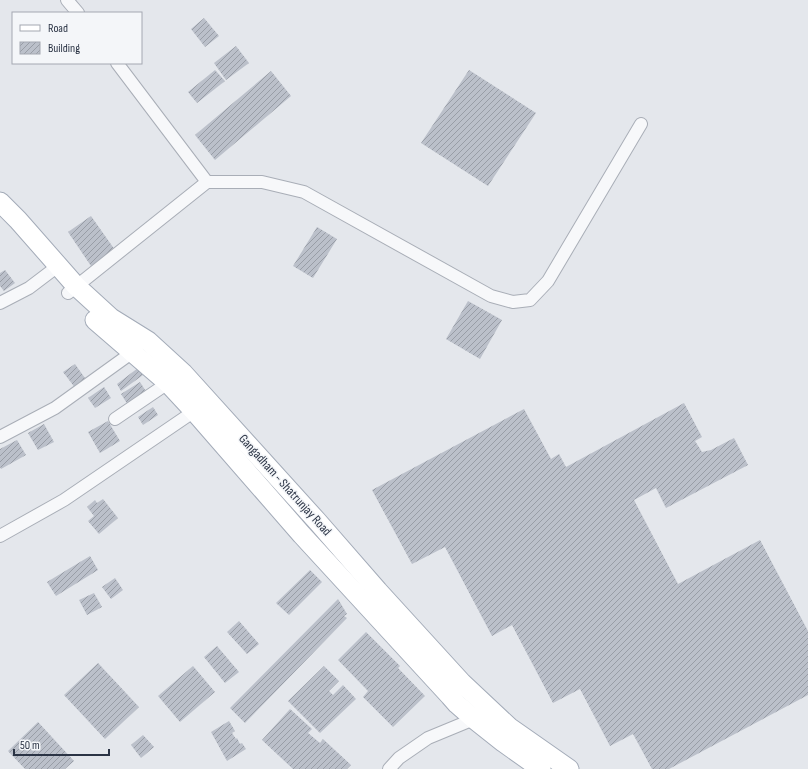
<svg xmlns="http://www.w3.org/2000/svg" width="808" height="769" font-family="'Sofia Sans Condensed',sans-serif">
<style>
.building{fill:url(#building-hatch)}
.lines{fill:none;stroke-linecap:round;stroke-linejoin:round}
.street-casing{stroke:#a9aeb7;stroke-width:14}
.primary-casing{stroke:#a3abb8;stroke-width:21}
.street{stroke:#f7f8fa;stroke-width:12}
.primary{stroke:#fff;stroke-width:19}
.labels{text-anchor:middle;dominant-baseline:central;stroke-width:3;stroke-linejoin:round;paint-order:stroke}
.street-label{font-size:13px;fill:#2b3445;stroke:#f4f6f9}
</style>
<defs>
<pattern id="building-hatch" width="6" height="6" patternUnits="userSpaceOnUse"><rect width="6" height="6" fill="#bbc0ca"/><path d="M-1 1l2-2M0 6l6-6M5 7l2-2" fill="none" stroke="#989da6"/></pattern>
</defs>
<rect width="100%" height="100%" fill="#e4e7ec"/>
<g class="building">
<path d="M204 18 219 36 205 47 191 29Z"/>
<path d="M236 46 249 63 226 80 214 63Z"/>
<path d="M215 70 225 81 197 103 188 92Z"/>
<path d="M469 70 536 113 488 186 421 143Z"/>
<path d="M271 71 291 96 215 160 195 135Z"/>
<path d="M91 216 115 250 91 266 68 232Z"/>
<path d="M317 227 337 239 313 278 293 266Z"/>
<path d="M5 270 15 283 4 291 0 286V273Z"/>
<path d="M468 301 502 320 480 359 446 339Z"/>
<path d="M75 364 87 381 76 389 63 372Z"/>
<path d="M138 368 143 375 121 391 117 384Z"/>
<path d="M140 382 147 393 128 405 121 394Z"/>
<path d="M104 387 111 398 95 408 88 398Z"/>
<path d="M684 403 702 437 695 441 702 452 711 450 734 438 748 465 666 508 656 488 634 500 678 584 760 540 808 631V695L669 769H652L633 734 610 746 580 689 553 703 512 625 492 636 445 547 412 564 372 490 524 409 551 459 559 454 566 467Z"/>
<path d="M153 407 158 415 143 425 138 417Z"/>
<path d="M108 421 120 441 100 453 88 432Z"/>
<path d="M44 424 54 442 38 450 28 433Z"/>
<path d="M17 440 26 455 1 469 0 467V449Z"/>
<path d="M103 499 118 518 99 534 88 521 94 516 87 507 95 500 97 503Z"/>
<path d="M90 556 98 570 56 596 47 582Z"/>
<path d="M310 570 322 582 289 615 276 603Z"/>
<path d="M115 578 123 590 111 599 102 587Z"/>
<path d="M94 593 102 607 87 615 79 600Z"/>
<path d="M338 599 347 614 344 616 347 618 245 723 230 708Z"/>
<path d="M239 621 259 644 247 654 227 632Z"/>
<path d="M366 632 400 666 398 668 425 696 393 727 363 697 368 691 338 660Z"/>
<path d="M217 646 239 672 225 683 204 657Z"/>
<path d="M98 663 139 707 105 739 64 695Z"/>
<path d="M193 666 215 692 180 722 158 696Z"/>
<path d="M324 666 339 681 329 691 333 695 343 685 356 699 320 733 288 701Z"/>
<path d="M290 709 312 729 308 733 320 743 323 739 351 765 347 769H293L262 740Z"/>
<path d="M229 721 235 731 232 733 236 739 237 738 240 744 242 743 246 749 227 761 211 732Z"/>
<path d="M38 722 74 761 65 769H25L8 751Z"/>
<path d="M143 735 154 747 141 758 131 745Z"/>
</g>
<g class="lines">
<g class="street-casing">
<g id="street">
<path d="M67 0 78 13"/>
<path d="M207 182H262L304 192 491 296 513 302 530 300 548 281 641 124"/>
<path d="M68 293 207 182 117 63"/>
<path d="M0 303 29 288 58 266"/>
<path d="M115 419 168 383"/>
<path d="M0 437 55 408 137 349"/>
<path d="M0 536 64 500 199 408"/>
<path d="M389 769 399 758 428 738 474 719"/>
</g>
</g>
<g class="primary-casing">
<g id="primary">
<path d="M0 202 18 220 76 286 111 318 148 341 183 373 317 521 378 591 462 683 509 727 569 769"/>
<path d="M95 320 168 383 194 411 302 535 450 696 457 704 474 719 503 742 541 769"/>
</g>
</g>
<use href="#street" class="street"/>
<use href="#primary" class="primary"/>
</g>
<g class="labels">
<g class="street-label">
<text transform="translate(285 485) rotate(48)">Gangadham - Shatrunjay Road</text>
</g>
</g>
<rect x="12" y="12" width="130" height="52" fill="#f4f6f9" stroke="#a4a8b1"/>
<rect x="20" y="25" width="20" height="6" fill="#ffffff" stroke="#a4a8b1"/>
<text x="48" y="32" font-size="12" fill="#2b3445">Road</text>
<rect x="20" y="42" width="20" height="12" fill="url(#building-hatch)" stroke="#a4a8b1"/>
<text x="48" y="52" font-size="12" fill="#2b3445">Building</text>
<path d="M14 749v6h95v-6" fill="none" stroke="#2b3445" stroke-width="2"/>
<text x="20" y="749" font-size="12" fill="#2b3445" stroke="#f4f6f9" stroke-width="3" paint-order="stroke">50 m</text>
</svg>
